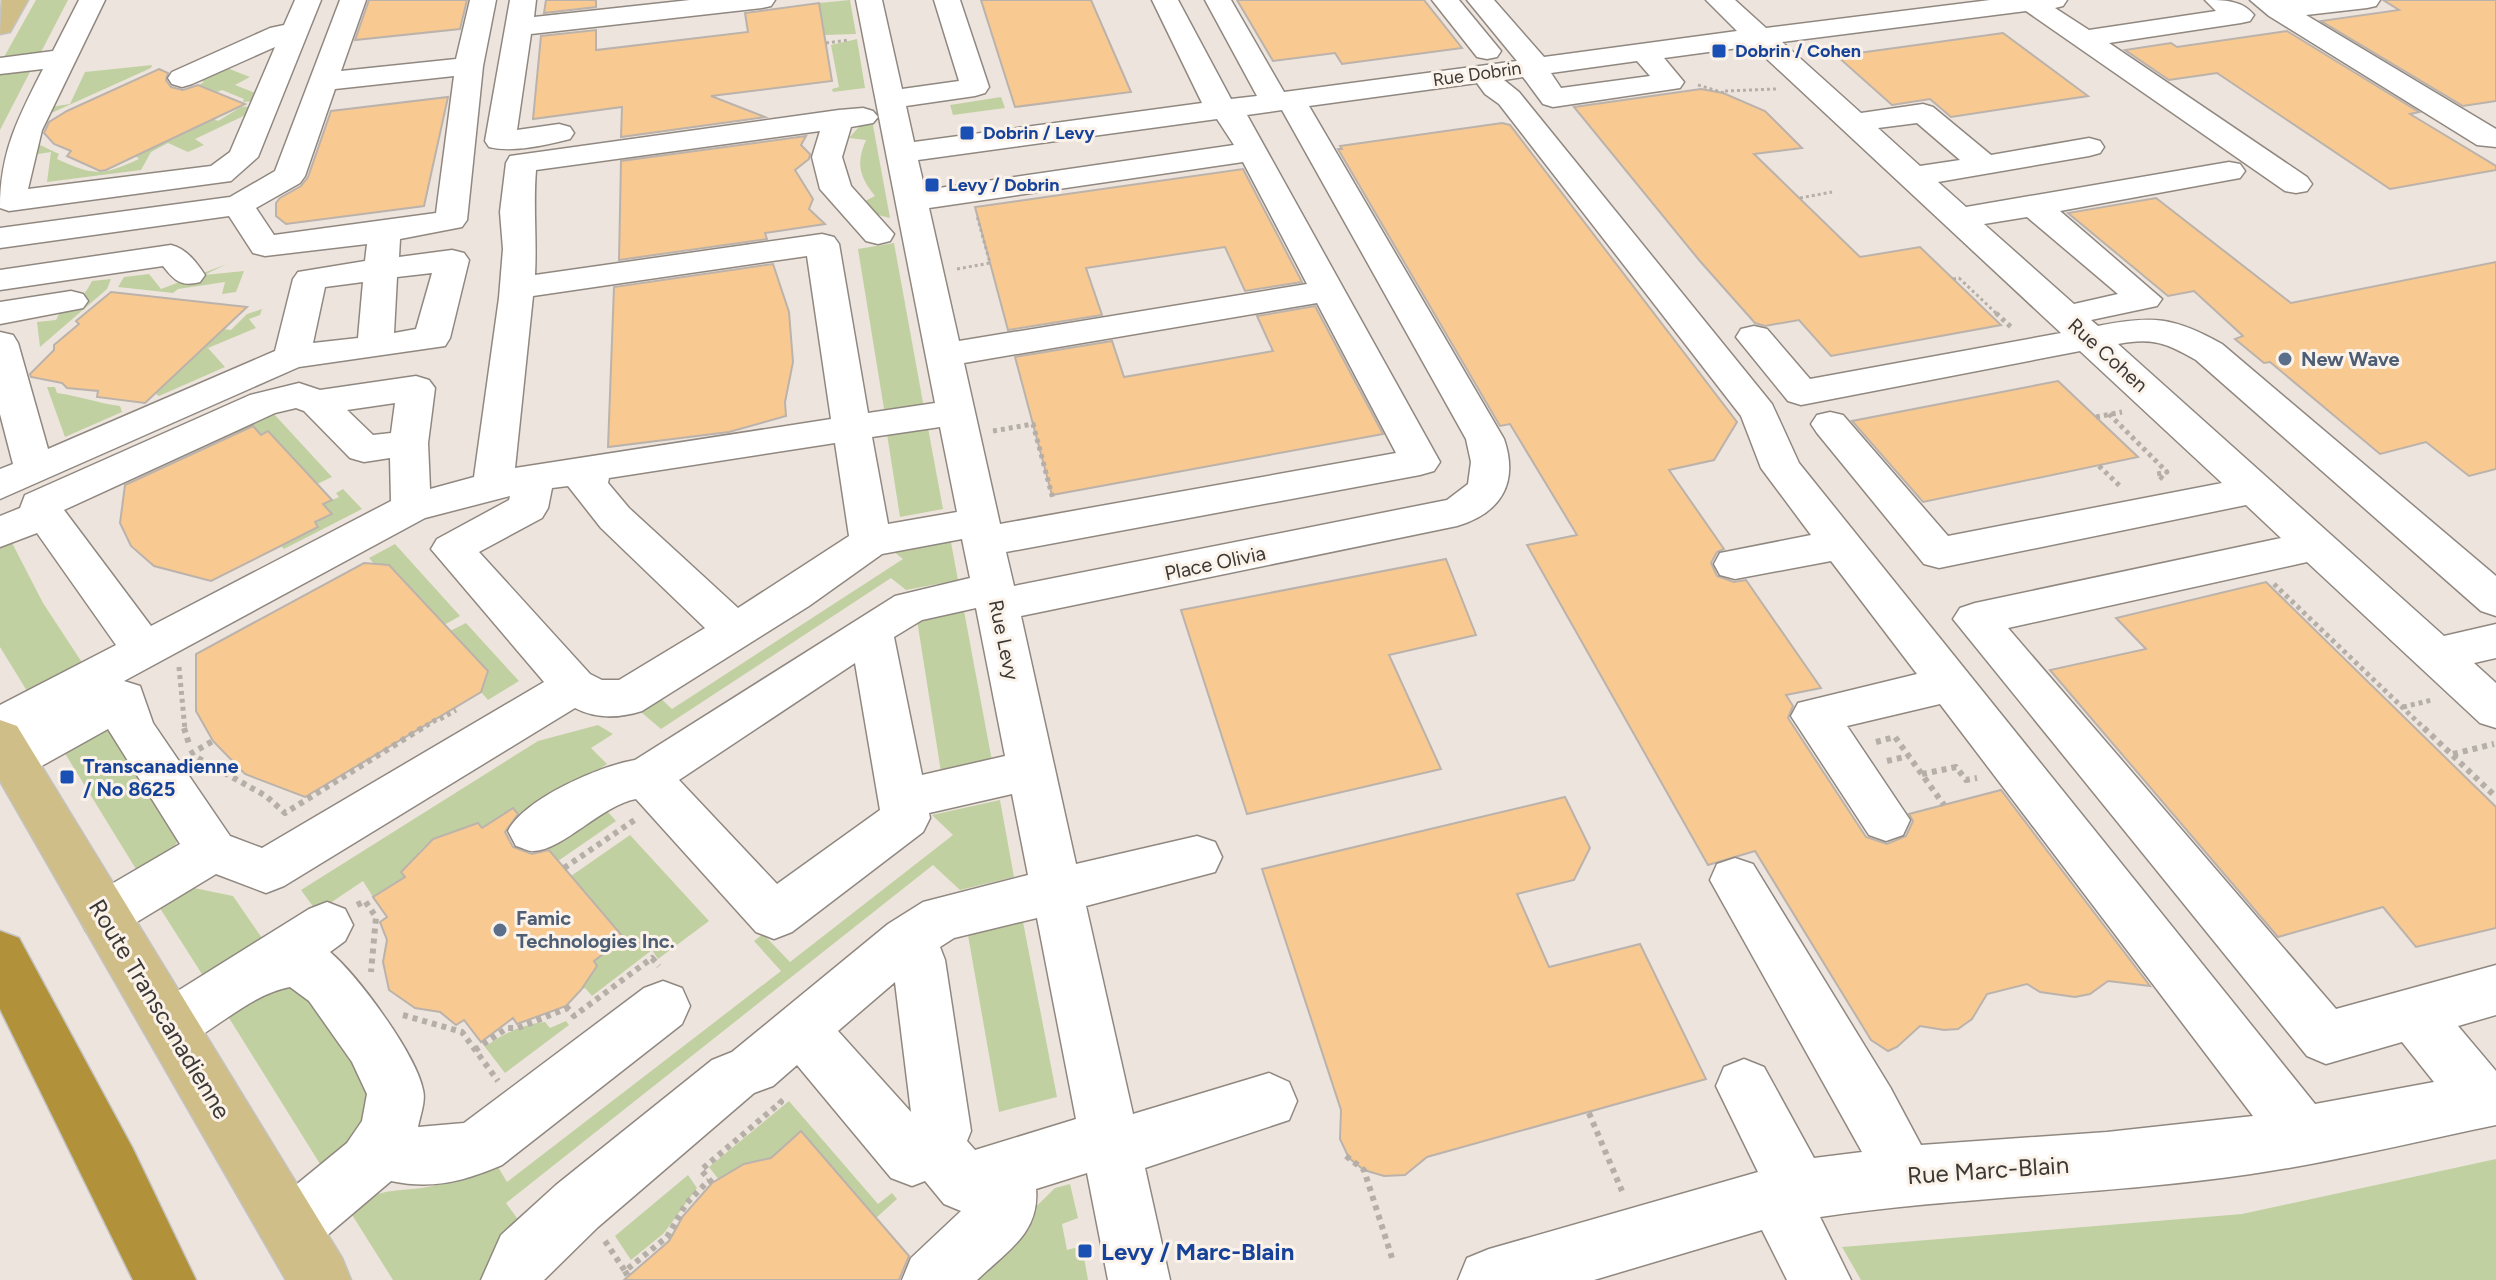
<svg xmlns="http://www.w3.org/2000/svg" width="2496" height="1280" font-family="Figtree,sans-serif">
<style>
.green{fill:#c1d0a1}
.building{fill:#f9c992;stroke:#bbb3ab;stroke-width:2}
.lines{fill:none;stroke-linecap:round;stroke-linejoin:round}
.minor-casing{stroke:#908880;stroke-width:3}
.major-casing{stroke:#c4c3c2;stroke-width:3}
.highway-casing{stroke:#c4c3c2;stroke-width:3}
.path-far2{stroke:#b5afa8;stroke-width:3;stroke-dasharray:3 3;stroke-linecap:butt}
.path-far1{stroke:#b5afa8;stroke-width:5;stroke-dasharray:4 4;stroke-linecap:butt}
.path{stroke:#b5afa8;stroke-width:6;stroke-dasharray:5 5;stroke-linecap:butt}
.minor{fill:#fff;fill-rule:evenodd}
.major{fill:#d0be89;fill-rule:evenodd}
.highway{fill:#b1923a;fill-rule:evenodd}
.transit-dot{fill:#1a4fb4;stroke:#fbf3ea;stroke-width:3}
.service-dot{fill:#5c6f8a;stroke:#fbf3ea;stroke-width:3}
.labels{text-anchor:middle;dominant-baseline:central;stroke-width:6;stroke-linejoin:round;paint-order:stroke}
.far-transit-label{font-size:18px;font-weight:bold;fill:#164399;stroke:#fbf3ea;text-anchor:start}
.far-street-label{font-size:18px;fill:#3b3835;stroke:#fbf3ea}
.street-label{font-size:20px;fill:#3b3835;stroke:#fbf3ea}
.service-label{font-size:20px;font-weight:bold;fill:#4e5e75;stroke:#fbf3ea;text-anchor:start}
.transit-label{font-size:20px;font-weight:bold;fill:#164399;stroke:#fbf3ea;text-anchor:start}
.near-street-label{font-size:24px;fill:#3b3835;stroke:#fbf3ea}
.near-transit-label{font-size:24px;font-weight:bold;fill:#164399;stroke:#fbf3ea;text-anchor:start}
</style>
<rect width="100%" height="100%" fill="#ede5dd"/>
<g class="green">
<path d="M36 0H68L40 54 4 57Z"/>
<path d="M850 0 856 34 825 35 819 3Z"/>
<path d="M857 39 865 88 833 92 832 89 839 87 831 45Z"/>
<path d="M152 65 151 68 47 115 50 107 70 104 85 72Z"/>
<path d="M222 66 250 77 235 85 258 94 256 101 243 102 244 99 222 90 217 92 199 85 204 82 194 78Z"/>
<path d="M31 70 0 130V74Z"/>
<path d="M1001 97 1005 108 953 115 950 105Z"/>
<path d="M254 106 252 112 195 139 204 145 188 152 168 143 151 152 141 170 47 182 51 152 32 155 36 143 59 154 57 159C94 176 102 176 139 159L136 156 214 119 218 121 241 107Z"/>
<path d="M865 120H872L890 218 878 215 861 203 875 196C859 176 856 163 866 140L849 138Z"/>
<path d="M894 243 924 408 885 415 858 249Z"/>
<path d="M227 264 204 275 244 271 236 292 222 294 225 282 178 289 173 293 118 287 124 277 149 274 161 289Z"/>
<path d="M111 279 107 289 40 347 37 322 56 320 62 308C77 306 85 294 92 281Z"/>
<path d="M262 309 260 315 249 319 256 328 208 348 225 367 159 396 155 393 224 329 231 330 247 314Z"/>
<path d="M47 387H55L57 393C80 396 97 403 120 406L122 412 65 437Z"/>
<path d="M273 413 332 477 317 484 268 432 261 435 253 426 236 434 234 431Z"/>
<path d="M928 428 943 509 900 517 887 434Z"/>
<path d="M343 489 362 509 284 549 281 546 318 527 315 522 332 514 323 504 339 497 336 493Z"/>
<path d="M950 537 958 580 906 590 891 578 661 729 635 707 656 694 672 709 903 559 893 551Z"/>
<path d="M10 539 43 603 83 664 27 691 0 647V544Z"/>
<path d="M395 544 460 616 444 625 389 565 374 564 369 558Z"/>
<path d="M964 611 992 761 941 772 917 620Z"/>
<path d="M466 623 519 681 488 700 481 692 487 671 450 631Z"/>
<path d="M598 725 613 734 591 748 607 764 523 820 512 808 483 828 478 823 433 839 420 851 405 877 373 897 363 881 317 912 301 890 538 741Z"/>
<path d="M110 727 181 836 169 854 139 874 58 742Z"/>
<path d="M1000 800 1014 877 960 890 933 865 506 1203 525 1229 484 1280H393L349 1210C387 1180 409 1197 448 1181 464 1175 478 1165 492 1157L507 1182 781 971 754 941 763 934 790 962 953 835 932 815Z"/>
<path d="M599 802 616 821 558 861 545 845Z"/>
<path d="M630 835 709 921 658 959 652 950 592 996 585 988 581 990 597 966 594 961 624 938 571 876Z"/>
<path d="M189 887 233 896 266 944 207 982 156 902Z"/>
<path d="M1023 922 1057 1097 999 1112 968 935Z"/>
<path d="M291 985 303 991C318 1014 371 1081 370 1105 368 1132 342 1154 325 1172L224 1010Z"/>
<path d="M566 1021 569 1025 505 1073 485 1047C502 1034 523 1024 545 1022L550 1028Z"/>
<path d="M789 1101 878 1204 892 1193 897 1199 876 1218 801 1131 771 1158 744 1164 719 1180 709 1167Z"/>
<path d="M2496 1159V1280H1861L1842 1247 2242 1214Z"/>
<path d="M688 1175 697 1188 664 1233 631 1260 615 1236Z"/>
<path d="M1070 1184 1078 1218 1062 1224 1067 1250 1082 1246 1088 1280H961L1055 1188Z"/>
</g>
<g class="building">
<path d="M369 0H467L460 29 355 40Z"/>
<path d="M546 0H596V7L544 13Z"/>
<path d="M981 0H1091L1131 92 1015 107Z"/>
<path d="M1237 0H1424L1462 48 1342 64 1335 53 1273 61Z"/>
<path d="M2383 0H2496V101L2463 106 2321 21 2399 10Z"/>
<path d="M819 3 832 81 711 96 765 117 621 137 622 107 533 119 541 36 596 30V50L748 32 745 13Z"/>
<path d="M2287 31 2419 112 2410 114 2496 166V170L2390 189 2217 73 2169 80 2125 50 2171 43 2177 47Z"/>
<path d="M2003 33 2088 96 1951 117 1930 99 1892 105 1837 56Z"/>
<path d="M159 69 168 73 166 80 171 87 183 90 198 85 245 104 106 170 100 171 67 156 71 151 54 144 44 133 49 122 67 111Z"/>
<path d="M1701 89 1723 93 1765 111 1802 148 1754 154 1860 257 1920 247 2001 325 1831 356 1799 320 1765 326 1755 323 1699 260 1574 107Z"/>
<path d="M448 97 424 206 286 224 276 216V203L280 198 301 186 308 177 331 111Z"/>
<path d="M1502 123 1510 125 1737 422 1714 460 1669 470 1724 549 1717 552 1711 563 1717 576 1734 582 1746 580 1821 688 1786 695 1793 706 1788 718 1866 837 1887 844 1906 836 1913 821 1909 814 2001 790 2150 986 2108 981 2090 994 2075 997 2040 992 2027 984 1987 994 1972 1019 1958 1029 1944 1030 1920 1026 1897 1047 1888 1051 1871 1040 1755 851 1708 865 1527 545 1577 535 1510 424 1500 426 1338 149H1342L1340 146Z"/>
<path d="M806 136 801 145 810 154 809 159 795 170 813 199 809 209 825 224 765 233 767 239 619 260 621 161Z"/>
<path d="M1243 169 1302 282 1245 291 1225 247 1086 268 1102 315 1008 330 975 207Z"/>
<path d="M2156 198 2291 303 2496 262V469L2469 476 2426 442 2380 454 2270 362 2264 363 2235 339 2243 336 2194 291 2168 296 2068 213Z"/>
<path d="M773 264 789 312 793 362 785 402 786 416 729 432 608 447 614 287Z"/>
<path d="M111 292 247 307 145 403 97 397 98 391 67 388 62 383 31 377 30 374 54 350V345L79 324 76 321Z"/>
<path d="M1315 306 1383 434 1052 495 1015 357 1112 341 1124 377 1273 351 1257 316Z"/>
<path d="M2058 381 2138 457 1923 502 1852 421Z"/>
<path d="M253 426 261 435 268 431 332 500 323 504 332 514 315 522 318 527 211 581 154 566 131 546 120 523 125 485Z"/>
<path d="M1446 559 1476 635 1389 655 1441 769 1247 814 1181 610Z"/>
<path d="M364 563 389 565 488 671 481 692 305 797 245 774 213 741 196 711V654Z"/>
<path d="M2266 582 2496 807V928L2416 947 2383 907 2278 937 2050 670 2146 649 2116 618Z"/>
<path d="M1565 797 1590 848 1574 880 1517 894 1549 967 1640 944 1706 1079 1427 1157 1405 1175 1384 1176 1364 1170 1349 1158 1340 1139 1341 1110 1262 869Z"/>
<path d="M513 808 518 814 505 832 513 847 532 854 549 850 624 938 594 961 597 966 581 990 566 1006 517 1024 513 1018 481 1042 464 1020 456 1025 440 1012 415 1008 389 990 383 962 387 940 380 922 387 917 373 897 405 877 401 872 433 839 478 823 482 828Z"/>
<path d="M801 1131 909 1256 899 1280H624L669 1241 683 1216 712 1183 744 1164 771 1158Z"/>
</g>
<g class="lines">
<g class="minor-casing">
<g id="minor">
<path d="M79 0H105L42 130 28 189 211 166 230 152 275 47 192 84 182 87 172 84 168 78 172 72 270 28 284 25 295 0H321L258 157 231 181 9 211 0 208C0 152 18 118 43 69L0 74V58L53 51Z"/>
<path d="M340 0H366L341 71 456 59 470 0H496L483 66 467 220 462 227 400 239 399 257 452 250 464 253 469 260 450 338 445 346 299 367 0 499V469L13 464 0 414V332L13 335 18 343 48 449 275 351 293 279 298 272 365 261 367 244 265 256 253 253 229 216 0 248V228L230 197 275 171ZM454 76 436 213 274 235 256 208 300 183 305 176 335 89ZM432 273 416 329 394 333 397 277ZM363 282 358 338 313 343 325 287Z"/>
<path d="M510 0H536L534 17 690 0H775L771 6 762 8 531 34 517 130 559 124 570 127 574 133 570 139C546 145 513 153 489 147L485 141Z"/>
<path d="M856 0H882L902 89 959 81 934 0H960L989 87 985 93 975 96 906 106 914 142 1202 103 1152 0H1178L1231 99 1257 96 1205 0H1231L1284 92 1517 61 1467 0H1494L1544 57 1737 31 1706 0H1735L1766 28 1990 0H2067L2063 6 2055 8 2089 30 2216 11 2205 0C2224 0 2242 0 2254 15L2250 21 2241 23 2109 43 2307 177 2312 184 2307 191 2296 193 2285 191 2026 11 1782 42 1861 113 1923 104 1933 107 1991 155 2089 138 2100 141 2104 147 2100 153 2089 156 1938 182 1966 207 2229 162 2240 164 2245 171 2240 178 2229 180 2060 211 2162 299 2157 306 2091 320 2098 326C2152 315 2174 317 2222 344L2496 576V616L2481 611 2196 360C2167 343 2152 337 2118 344L2444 636 2496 624V658L2474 663 2496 683V728L2480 723 2307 562 2008 628 2336 1009 2496 965V1015L2458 1026 2496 1071V1125C2414 1142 2333 1162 2251 1174 2108 1195 1963 1196 1820 1217L1851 1280H1787L1762 1230 1594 1280H1458L1467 1258 1489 1249 1758 1172 1716 1086 1724 1067 1744 1059 1764 1067 1814 1158 1862 1152 1710 880 1717 864 1735 858 1753 864 1890 1087 1921 1145 2107 1132 2253 1116 1940 704 1847 726 1910 820 1903 835 1886 841 1869 835 1791 716 1798 703 1917 674 1831 561 1735 579 1720 575 1714 564 1720 553 1811 535 1761 468 1741 416 1499 104 1485 94 1477 83 1309 106 1504 439C1519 483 1501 513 1457 526L1021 616 1076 864 1197 836 1215 842 1222 857 1215 872 1086 906 1133 1114 1269 1073 1289 1082 1297 1101 1289 1120 1145 1168 1170 1280H1108L1087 1173 1036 1189C1040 1233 1006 1252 977 1280H902L911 1258 961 1211 944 1204 925 1181 912 1186 891 1178 797 1065 773 1086 754 1093 598 1227 544 1280H481L501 1235 556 1185 712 1060 732 1052 888 924 923 902 1028 875 1012 794 929 813 930 818 923 832 792 932 774 939 756 932 636 799C602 805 563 850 534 851 529 852 521 847 516 846L508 831C524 799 599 766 635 760L895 596 970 578 962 539 882 554 809 606 642 711C620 718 596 719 575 708L284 886 266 893 216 874 122 931 104 938 86 931 78 915 86 899 180 844 108 729 29 773 12 778 0 774V705L116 645 37 533 0 547V516L20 508 25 495 250 395 299 383 320 390 416 376 429 380 435 388 428 443 430 489 474 477 499 298 503 249 500 212 506 163 510 156 839 110 863 108 873 111 878 117 873 123 851 127 842 157 851 186 894 234 890 241 878 244 866 241 820 189 812 157 820 131 536 170C533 207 537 239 535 275L822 234 834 237 839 244 868 413 935 403ZM1753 46 2061 333 1810 379 1767 329 1754 326 1741 329 1736 337 1788 401 1801 405 2080 351 2222 483 1948 536 1843 415 1830 412 1817 415 1811 424 1817 433 1924 564 1939 568 2246 505 2281 538 1975 603 1960 608 1953 619 2307 1056 2326 1064 2402 1042 2434 1082 2315 1104 1799 463 1772 404 1519 92 1504 80 1523 77 1543 104 1553 107 1680 88 1684 82 1664 58ZM1637 61 1650 76 1561 88 1551 73ZM1282 110 1466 439 1471 462 1468 484 1447 500 1014 586 1006 552 1420 475 1434 471 1440 462 1247 115ZM1217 119 1234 145 925 190 918 160ZM1917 123 1960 160 1920 166 1878 128ZM1243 162 1307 284 959 341 929 208ZM2027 217 2118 294 2074 304 1984 224ZM807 256 831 419 515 468 533 296ZM1317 303 1396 453 1000 524 964 363ZM395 403 391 433 373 435 347 410ZM296 408 304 411 350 458 364 462 390 458 391 501 151 626 64 510 275 413ZM940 427 957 512 888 524 872 437ZM835 443 849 536 738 608 629 508 608 483 609 478ZM568 486 601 528 705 628 619 680H602L590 674 479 552 542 518 548 508 552 488ZM510 496 509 500 437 539 431 549 544 682 262 848 230 836 153 723 140 686 124 681 425 518ZM976 608 1005 756 922 775 894 637 922 620ZM855 663 880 810 777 884 679 780ZM1037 918 1076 1119 975 1150 967 1141 971 1131 945 960 940 947 954 938ZM895 982 911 1112 838 1031Z"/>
<path d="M1432 0H1459L1501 51 1497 57 1487 59 1477 57Z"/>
<path d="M2250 0H2380L2376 6 2367 8 2306 15 2496 129V147L2477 145 2269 16Z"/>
<path d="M171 245C187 249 196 262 205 275L200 282C181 287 175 281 163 266L0 290V270Z"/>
<path d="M71 291 83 294 88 301 83 308 0 324V302Z"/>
<path d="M327 902 345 909 353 925 345 941 330 952C358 976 416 1054 423 1090 426 1101 420 1116 418 1127L464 1123 644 988 663 981 682 988 690 1006 682 1024 502 1165C464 1181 433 1190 391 1181L311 1249 290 1258 269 1249 260 1228 269 1207 347 1143 362 1121 367 1094 352 1062 309 1001 290 987C247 995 212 1035 171 1051L152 1043 144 1025 152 1007 309 909Z"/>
</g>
</g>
<g class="major-casing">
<g id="major">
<path d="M2 0H28L10 32 0 34Z"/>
<path d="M0 720 17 726 342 1258 351 1280H286L0 781Z"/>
</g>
</g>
<g class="highway-casing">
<path id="highway" d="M0 931 19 938 133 1149 196 1280H133L0 1009Z"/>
</g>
<g class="path-far2">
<path d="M826 43 849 40"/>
<path d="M1698 85 1724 93"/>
<path d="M1725 91 1776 89"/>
<path d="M1800 198 1832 192"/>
<path d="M957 269 990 263 977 216"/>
<path d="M1953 279 1959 278 1998 315"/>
</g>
<g class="path-far1">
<path d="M1996 313 2012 328"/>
<path d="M2109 414 2167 472 2157 474 2163 479"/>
<path d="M2096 417 2122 412"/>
<path d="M993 431 1033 424 1053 499"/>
<path d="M2099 466 2121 487"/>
<path d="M2274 584 2426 730"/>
<path d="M179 667 185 730"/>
<path d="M2403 707 2432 700"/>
<path d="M440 719 456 710"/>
<path d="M419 730 439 718"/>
</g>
<g class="path">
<path d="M184 728 190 747"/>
<path d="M2424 728 2496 797"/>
<path d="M1876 742 1895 737 1944 805"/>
<path d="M190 754 213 741"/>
<path d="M2453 754 2494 744"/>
<path d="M198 758 266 796 285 813 422 728"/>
<path d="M1887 761 1909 756"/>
<path d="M1922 774 1956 767 1966 780 1977 778"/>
<path d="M564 868 636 819"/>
<path d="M357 905 365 901 376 917 371 972"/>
<path d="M566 1006 574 1016 652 958 659 966"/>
<path d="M403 1015 462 1032 498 1081"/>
<path d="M475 1050 507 1028H518L568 1008"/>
<path d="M1589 1113 1622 1191"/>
<path d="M1346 1156 1364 1170 1393 1261"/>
<path d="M712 1183 701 1170 781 1102 778 1099"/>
<path d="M605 1241 625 1271 667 1237 686 1204 709 1180"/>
<path d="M625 1271 630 1280"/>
</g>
<use href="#minor" class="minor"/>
<use href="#major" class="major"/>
<use href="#highway" class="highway"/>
</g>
<g class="transit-dot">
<rect x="1711" y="43" width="16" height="16" rx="4"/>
<rect x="959" y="125" width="16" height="16" rx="4"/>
<rect x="924" y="177" width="16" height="16" rx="4"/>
<rect x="59" y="769" width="16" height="16" rx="4"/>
<rect x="1077" y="1243" width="16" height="16" rx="4"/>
</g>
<g class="service-dot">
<circle cx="2285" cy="359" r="8"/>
<circle cx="500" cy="930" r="8"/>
</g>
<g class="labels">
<g class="far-transit-label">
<text x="1735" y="51">Dobrin / Cohen</text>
<text x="983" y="133">Dobrin / Levy</text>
<text x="948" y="185">Levy / Dobrin</text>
</g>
<g class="far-street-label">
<text transform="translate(1477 74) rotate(-8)">Rue Dobrin</text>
</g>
<g class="street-label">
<text transform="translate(2108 355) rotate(42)">Rue Cohen</text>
<text transform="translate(1215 563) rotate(-12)">Place Olivia</text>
<text transform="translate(1004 640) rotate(78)">Rue Levy</text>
</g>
<g class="service-label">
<text x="2301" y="359">New Wave</text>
<text x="516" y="918">Famic<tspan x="516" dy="23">Technologies Inc.</tspan></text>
</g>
<g class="transit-label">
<text x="83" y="766">Transcanadienne<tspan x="83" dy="23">/ No 8625</tspan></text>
</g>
<g class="near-street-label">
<text transform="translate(160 1009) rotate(59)">Route Transcanadienne</text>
<text transform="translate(1988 1170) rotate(-4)">Rue Marc-Blain</text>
</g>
<g class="near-transit-label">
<text x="1101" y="1251">Levy / Marc-Blain</text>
</g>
</g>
</svg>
